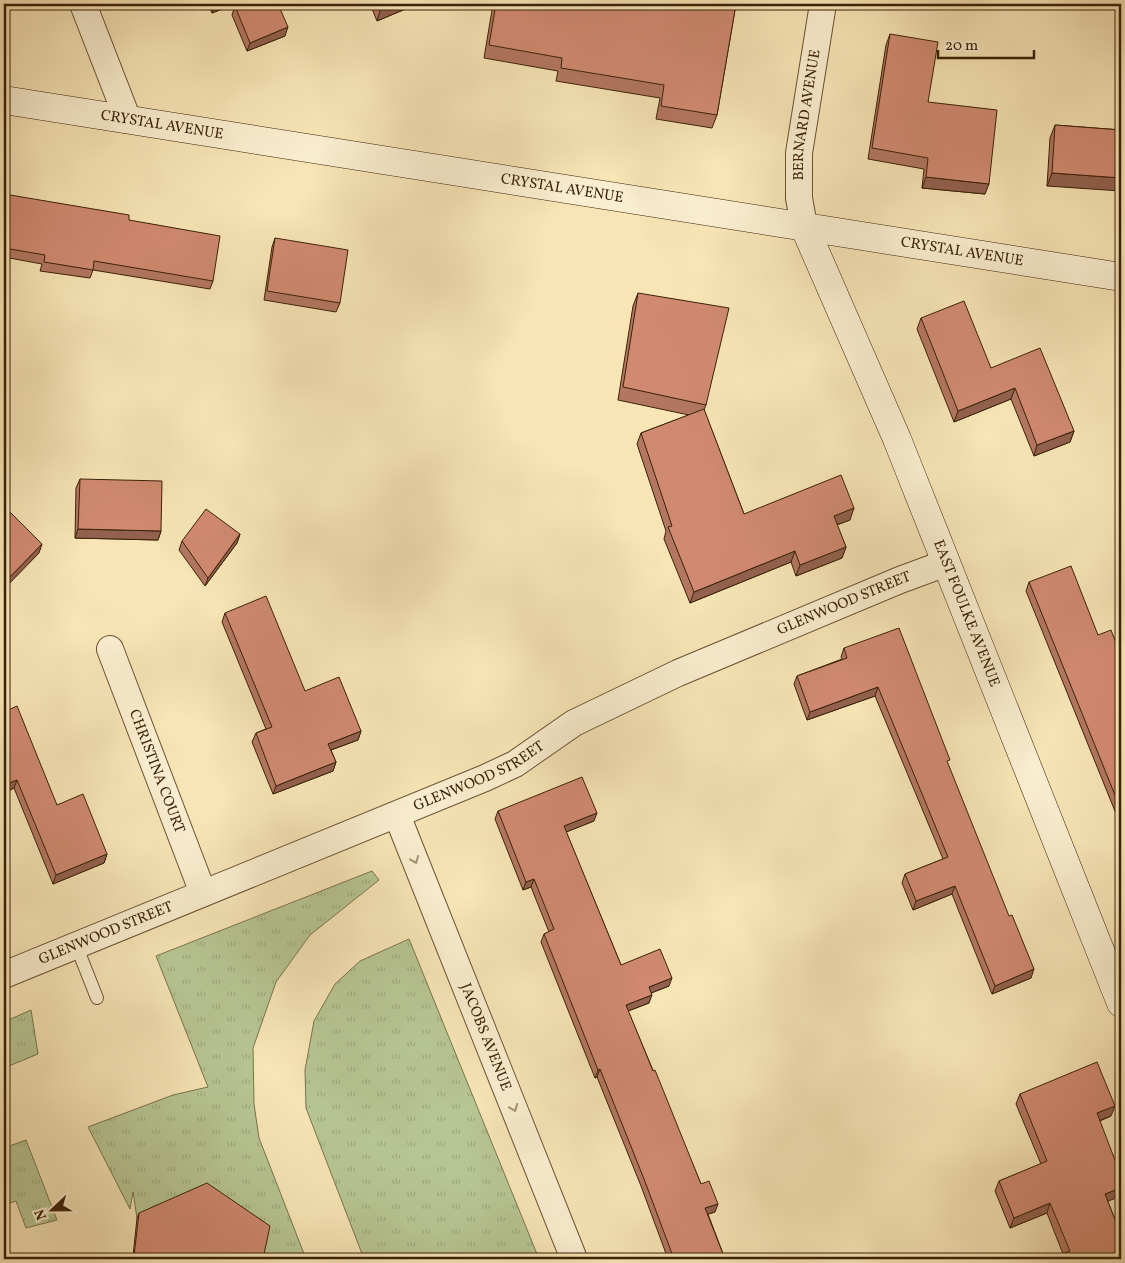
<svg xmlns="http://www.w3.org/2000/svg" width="1125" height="1263" font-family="Vollkorn,serif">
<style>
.grass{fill:url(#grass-tufts);stroke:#79744d}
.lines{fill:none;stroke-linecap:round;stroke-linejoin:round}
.lane-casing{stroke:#6a5233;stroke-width:14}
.street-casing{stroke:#6a5233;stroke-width:28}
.secondary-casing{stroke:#3b2107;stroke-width:29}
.lane{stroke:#faeed0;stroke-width:12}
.street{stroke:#faeed0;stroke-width:26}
.secondary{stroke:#faeed0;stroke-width:28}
.wall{fill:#b37761;stroke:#3b2107}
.shaded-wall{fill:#92614f;stroke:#3b2107}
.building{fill:#d08a71;stroke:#3b2107}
.oneway{stroke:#a49276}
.labels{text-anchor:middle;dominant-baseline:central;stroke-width:4;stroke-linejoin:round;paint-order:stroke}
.street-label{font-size:15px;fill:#3b2107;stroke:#faeed0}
</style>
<defs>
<pattern id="grass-tufts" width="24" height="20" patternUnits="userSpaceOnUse" patternTransform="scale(1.25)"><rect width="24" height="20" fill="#b7c693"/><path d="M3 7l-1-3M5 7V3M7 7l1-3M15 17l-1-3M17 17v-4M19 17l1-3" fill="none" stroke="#9eaa7d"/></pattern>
</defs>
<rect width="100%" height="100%" fill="#f7e5b6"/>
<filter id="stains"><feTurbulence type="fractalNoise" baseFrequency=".004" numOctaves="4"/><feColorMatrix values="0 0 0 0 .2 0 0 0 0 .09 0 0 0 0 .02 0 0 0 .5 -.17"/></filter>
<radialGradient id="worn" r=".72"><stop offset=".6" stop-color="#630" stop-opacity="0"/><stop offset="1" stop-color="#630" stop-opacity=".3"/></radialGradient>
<g class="grass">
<path d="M372 871 379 880 310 935 276 982 253 1048 254 1104 259 1138 306 1259H262L137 1218 133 1192 130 1209 88 1127 173 1095 208 1087 156 956Z"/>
<path d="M409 939 539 1259H364L306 1108 305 1070 314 1021 335 984 360 961Z"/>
<path d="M31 1010 38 1054 4 1068V1022Z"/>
<path d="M26 1140 57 1220 26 1228 16 1201 4 1205V1148Z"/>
</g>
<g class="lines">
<g class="lane-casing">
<path id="lane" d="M76 945 97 998"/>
</g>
<g class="street-casing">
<g id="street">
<path d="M83 4 128 120"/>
<path id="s1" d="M804 226 799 198V153L823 4"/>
<path id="s2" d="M110 649 203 893"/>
<path id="s3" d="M397 815 574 1259"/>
<path id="s4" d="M4 975 485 778 515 764 574 723 678 673 900 580 946 563"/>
</g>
</g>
<g class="secondary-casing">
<g id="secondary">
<path id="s5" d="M4 100 1121 277"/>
<path id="s6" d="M804 226 897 439 1121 1003"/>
</g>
</g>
<use href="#lane" class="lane"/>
<use href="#street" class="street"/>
<use href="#secondary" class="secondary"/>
</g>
<g class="wall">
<path d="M208 4H235L212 13Z"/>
<path d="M370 4H416L415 5 377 21Z"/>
<path d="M493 4H736L717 115 712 128 656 119 660 98 556 81 558 71 484 58Z"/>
<path d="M235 6 285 36 247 51 232 15Z"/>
<path d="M890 34 928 102 985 194 922 188 924 169 868 159 886 45Z"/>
<path d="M1055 125 1121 130 1047 186 1050 138Z"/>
<path d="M4 194 129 220 213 281 210 289 93 270 90 278 40 271 42 264 4 257Z"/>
<path d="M275 238 340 303 336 312 264 300 272 247Z"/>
<path d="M638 293 706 405 704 410 744 514 850 520 837 525 846 547 842 558 796 576 791 562 690 603 664 539 666 531 637 444 641 433 689 415 618 400 633 306Z"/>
<path d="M921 318 991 368 1074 431 1070 442 1034 456 1011 399 954 422 917 329Z"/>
<path d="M80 479 161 531 158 540 75 538 76 488Z"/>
<path d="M240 534 237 543 205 586 179 550 182 541Z"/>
<path d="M1029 582 1098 635 1121 656V826L1026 591Z"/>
<path d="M225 613 305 691 361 731 358 740 331 750 336 762 333 771 273 794 252 742 256 733 266 729 222 622Z"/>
<path d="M844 648 948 765 1031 978 992 994 952 894 913 910 902 883 905 874 943 859 875 696 807 720 794 684 797 676 842 659 841 657Z"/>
<path d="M4 712 57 805 107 854 104 863 53 884 14 788 4 793Z"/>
<path d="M498 811 594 821 566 832 621 965 669 986 651 993 649 1003 628 1011 701 1184 715 1212 708 1214 725 1259H668L641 1186 597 1077 595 1078 541 942 544 934 549 932 531 887 523 890 495 819Z"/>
<path d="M1020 1094 1111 1116 1100 1121 1108 1202 1121 1235 1063 1254 1047 1213 1010 1228 995 1191 999 1181 1041 1164 1016 1104Z"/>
<path d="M139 1213 263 1259H123L124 1257 133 1256 137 1218Z"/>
</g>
<g class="shaded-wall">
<path d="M4 4H19L17 8 4 7Z"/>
<path d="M215 4H235L212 13Z"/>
<path d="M392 4H416L415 5 377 21 381 8Z"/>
<path d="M288 27 285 36 247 51 250 43Z"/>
<path d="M1052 173 1121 178V191L1047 186Z"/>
<path d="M926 177 989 184 985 194 922 188Z"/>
<path d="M1015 388 1011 399 954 422 958 411Z"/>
<path d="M1074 431 1070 442 1034 456 1037 445Z"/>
<path d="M854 508 850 520 830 527 834 516Z"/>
<path d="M78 529 161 531 158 540 75 538Z"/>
<path d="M240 534 237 543 205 586 208 578Z"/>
<path d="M42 544 39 553 4 589V583Z"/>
<path d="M846 547 842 558 796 576 800 565Z"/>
<path d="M795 551 791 562 690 603 694 592Z"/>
<path d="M878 687 875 696 807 720 810 712Z"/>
<path d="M361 731 358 740 325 752 328 744Z"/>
<path d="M336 762 333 771 273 794 276 786Z"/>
<path d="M17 780 14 788 4 793V785Z"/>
<path d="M597 813 594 821 561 834 564 826Z"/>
<path d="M107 854 104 863 53 884 56 875Z"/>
<path d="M534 879 531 887 523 890 526 882Z"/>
<path d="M955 886 952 894 913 910 916 901Z"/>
<path d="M1034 969 1031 978 992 994 995 986Z"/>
<path d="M672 978 669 986 646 995 649 987Z"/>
<path d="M652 995 649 1003 623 1013 626 1005Z"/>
<path d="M600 1069 597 1077 595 1078 598 1070Z"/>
<path d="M1115 1106 1111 1116 1093 1123 1097 1113Z"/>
<path d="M1121 1188V1196L1101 1204 1105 1194Z"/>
<path d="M1050 1203 1047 1213 1010 1228 1014 1218Z"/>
<path d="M718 1204 715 1212 702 1216 705 1208Z"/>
</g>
<g class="building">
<path d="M241 4H278L288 27 250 43 235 6Z"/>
<path d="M380 4H392L381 8Z"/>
<path d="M496 4H736L717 115 661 106 664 85 561 68 562 58 489 45Z"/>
<path d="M890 34 938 42 928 102 997 110 989 184 926 177 928 158 872 148Z"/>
<path d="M1055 125 1121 130V178L1052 173Z"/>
<path d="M4 194 129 215V220L220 236 213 281 94 261 93 270 44 262 45 255 4 248Z"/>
<path d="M275 238 348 250 340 303 267 291Z"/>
<path d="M638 293 729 308 706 405 623 387Z"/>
<path d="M964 301 991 368 1040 348 1074 431 1037 445 1015 388 958 411 921 318Z"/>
<path d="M704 409 744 514 841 475 854 508 834 516 846 547 800 565 795 551 694 592 668 527 672 526 641 433Z"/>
<path d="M80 479 162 481 161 531 78 529Z"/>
<path d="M5 507 42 544 4 583V509Z"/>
<path d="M206 509 240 534 208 578 182 541Z"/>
<path d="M1071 566 1098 635 1111 630 1121 656V810L1029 582Z"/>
<path d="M266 596 305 691 339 677 361 731 328 744 336 762 276 786 256 733 272 727 225 613Z"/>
<path d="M899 628 950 760 947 761 1009 916 1012 915 1034 969 995 986 955 886 916 901 905 874 948 857 878 687 810 712 797 676 847 658 844 648Z"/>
<path d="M17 706 57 805 83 794 107 854 56 875 17 780 4 785V712Z"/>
<path d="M582 777 597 813 564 826 621 965 660 949 672 978 649 987 652 995 626 1005 653 1071 655 1070 701 1184 709 1181 718 1204 705 1208 725 1259H674L644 1179 600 1069 598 1070 544 934 554 929 534 879 526 882 498 811Z"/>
<path d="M1097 1062 1115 1106 1097 1113 1121 1176V1188L1105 1194 1121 1235V1259H1049L1070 1251 1050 1203 1014 1218 999 1181 1047 1161 1020 1094Z"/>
<path d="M207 1183 270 1226 263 1259H124V1257L134 1256 139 1213Z"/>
</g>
<defs><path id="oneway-chevron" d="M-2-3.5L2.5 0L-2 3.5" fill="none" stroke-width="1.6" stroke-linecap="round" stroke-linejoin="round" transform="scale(1.25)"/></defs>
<g class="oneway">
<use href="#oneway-chevron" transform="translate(415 860) rotate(68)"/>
<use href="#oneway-chevron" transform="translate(514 1108) rotate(68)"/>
</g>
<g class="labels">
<g class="street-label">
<text stroke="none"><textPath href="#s1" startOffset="112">BERNARD AVENUE</textPath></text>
<text stroke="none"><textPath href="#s5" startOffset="160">CRYSTAL AVENUE</textPath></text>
<text stroke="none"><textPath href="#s5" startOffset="565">CRYSTAL AVENUE</textPath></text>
<text stroke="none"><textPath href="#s5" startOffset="970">CRYSTAL AVENUE</textPath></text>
<text stroke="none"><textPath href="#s4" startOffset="920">GLENWOOD STREET</textPath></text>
<text stroke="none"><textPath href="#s6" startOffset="420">EAST FOULKE AVENUE</textPath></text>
<text stroke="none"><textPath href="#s2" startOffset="131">CHRISTINA COURT</textPath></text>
<text stroke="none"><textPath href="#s4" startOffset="515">GLENWOOD STREET</textPath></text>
<text stroke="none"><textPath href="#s4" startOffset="110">GLENWOOD STREET</textPath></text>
<text stroke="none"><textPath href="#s3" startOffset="239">JACOBS AVENUE</textPath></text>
</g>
</g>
<rect width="1125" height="1263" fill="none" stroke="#f7e5b6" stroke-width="20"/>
<rect x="5" y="5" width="1115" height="1253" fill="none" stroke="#3b2107" stroke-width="2.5"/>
<rect x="10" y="10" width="1105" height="1243" fill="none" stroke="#3b2107"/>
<g transform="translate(52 1210) rotate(248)" stroke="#faeed0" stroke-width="4" paint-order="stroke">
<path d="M0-4L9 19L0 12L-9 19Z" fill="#3b2107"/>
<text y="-8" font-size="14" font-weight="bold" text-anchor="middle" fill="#3b2107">N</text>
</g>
<path d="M938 50v8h96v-8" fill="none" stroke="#3b2107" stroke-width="2.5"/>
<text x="945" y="50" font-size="15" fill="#3b2107" stroke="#faeed0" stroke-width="4" paint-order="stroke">20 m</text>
<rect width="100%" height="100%" filter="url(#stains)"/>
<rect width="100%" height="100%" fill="url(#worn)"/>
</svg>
